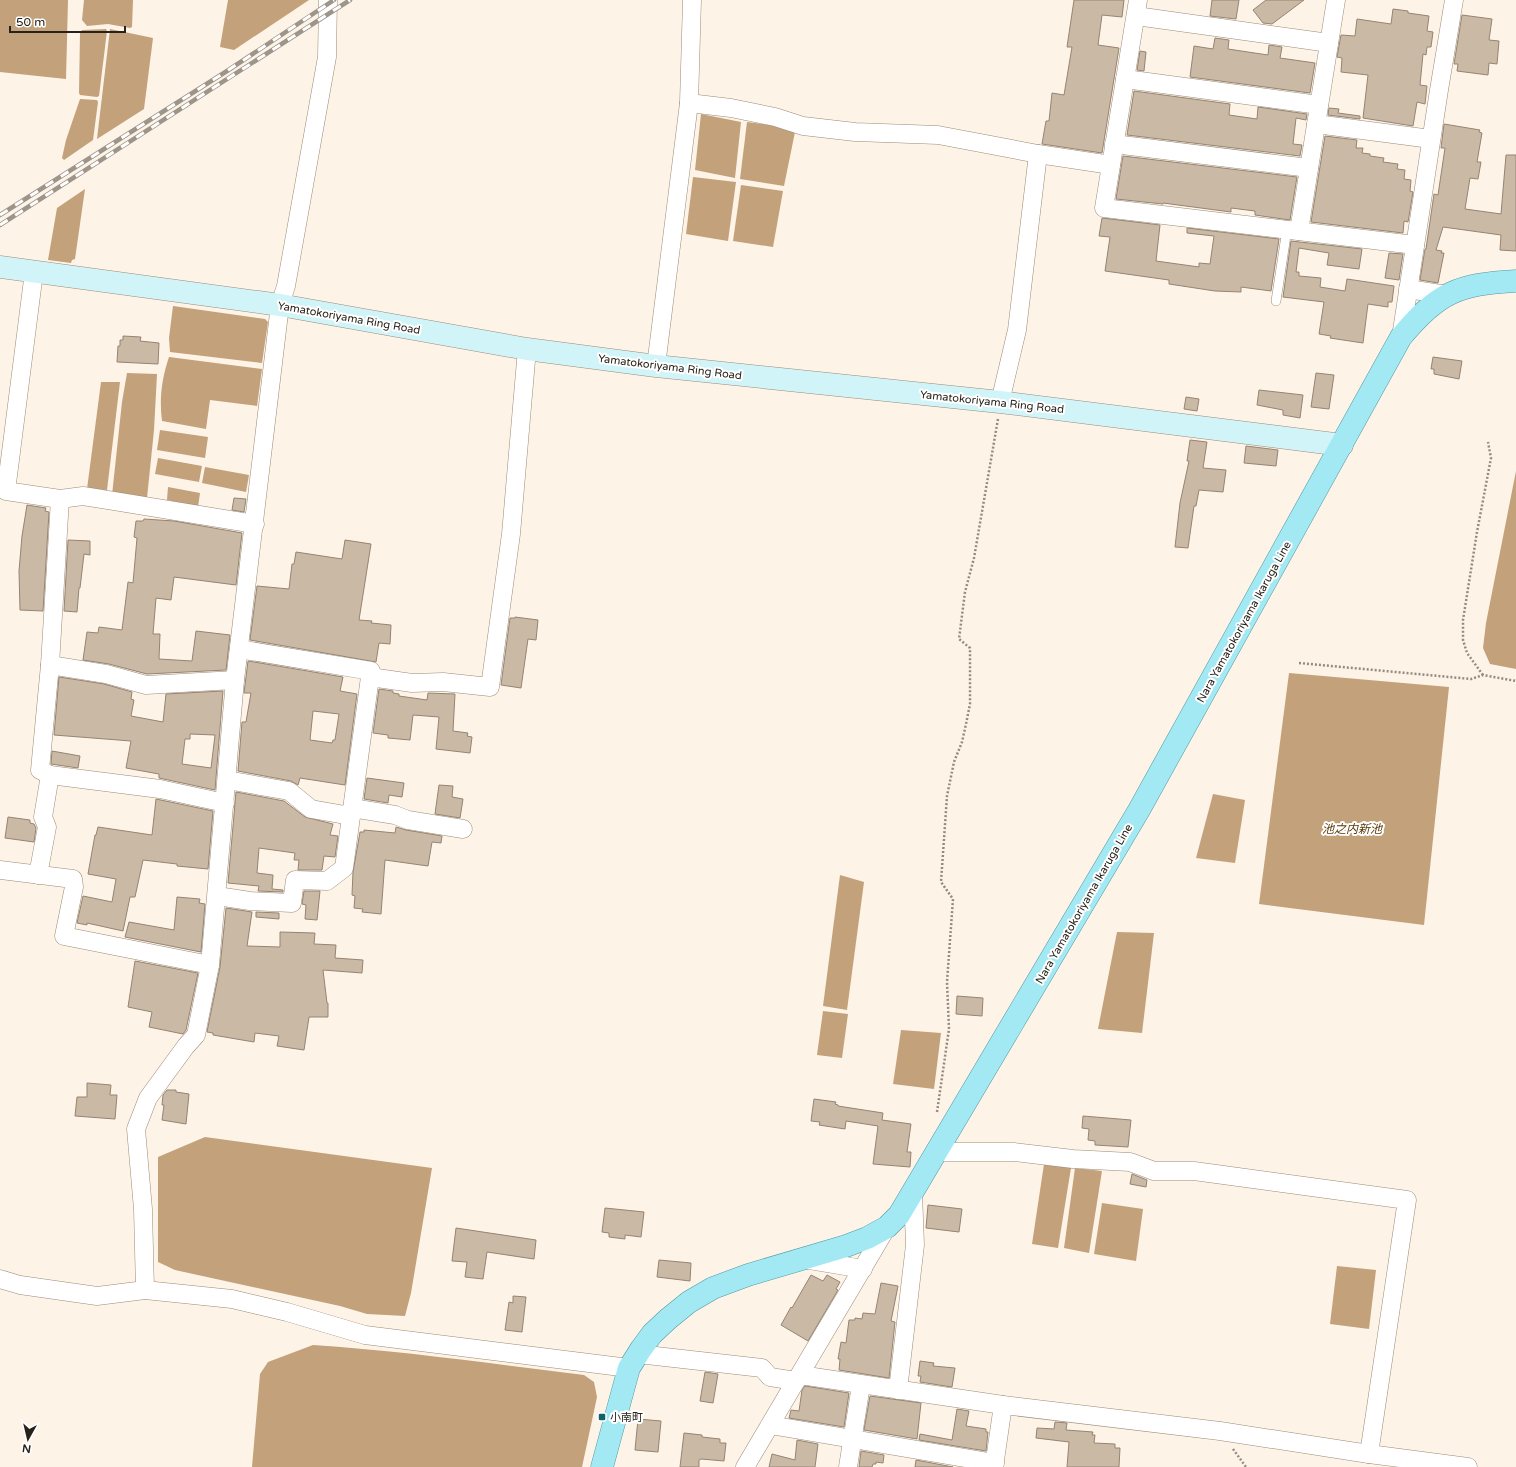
<svg xmlns="http://www.w3.org/2000/svg" width="1516" height="1467" font-family="'Varela Round','Noto Sans JP',sans-serif">
<style>
.water{fill:#c2a17b}
.building{fill:#cab9a5;stroke:#958472;fill-rule:evenodd}
.lines{fill:none;stroke-linecap:round;stroke-linejoin:round}
.service-casing{stroke:#9b8b78;stroke-width:10}
.minor-casing{stroke:#9b8b78;stroke-width:19}
.secondary-casing{stroke:#9b8b78;stroke-width:23}
.primary-casing{stroke:#5099a2;stroke-width:23}
.path{stroke:#938a80;stroke-width:2.5;stroke-dasharray:2 2;stroke-linecap:butt}
.service{stroke:#fff;stroke-width:9}
.minor{stroke:#fff;stroke-width:18}
.secondary{stroke:#d1f4f9;stroke-width:22}
.primary{stroke:#a3e9f4;stroke-width:22}
.rail-casing{stroke:#9d948a;stroke-width:4.5}
.rail{stroke:#fff;stroke-width:3;stroke-dasharray:9;stroke-linecap:butt}
.poi-dot{fill:#13616b;stroke:#fff;stroke-width:1.5}
.labels{text-anchor:middle;dominant-baseline:central;stroke-width:4;stroke-linejoin:round;paint-order:stroke}
.street-label{font-size:11px;fill:#272119;stroke:#fff}
.poi-label{font-size:11px;fill:#272119;stroke:#fff;text-anchor:start}
.water-label{font-size:12px;font-style:italic;fill:#5a3907;stroke:#fff}
</style>
<rect width="100%" height="100%" fill="#fef3e7"/>
<g class="water">
<path d="M0 0H68L66 79 0 72Z"/>
<path d="M84 0H133L132 27 130 28 108 24 87 26 82 20Z"/>
<path d="M228 0H309L234 50 220 47Z"/>
<path d="M106 29 107 31 99 96 97 97 80 95 79 93 80 33 82 30Z"/>
<path d="M110 29 153 38 144 109 97 139Z"/>
<path d="M80 99 97 100 98 102 93 140 64 160 62 158 66 140Z"/>
<path d="M701 114 741 122 735 178 695 170Z"/>
<path d="M747 122 777 126 795 132 784 186 740 179Z"/>
<path d="M693 177 736 182 728 241 686 234Z"/>
<path d="M741 185 783 191 773 247 733 241Z"/>
<path d="M85 189 75 259 72 260 71 263 48 260 57 208Z"/>
<path d="M173 306 265 319 268 322 262 363 170 352 169 338Z"/>
<path d="M169 357 262 369 257 406 210 400 206 429 162 421C159 398 162 378 169 357Z"/>
<path d="M127 373 157 374 154 430 147 498 112 495 122 402Z"/>
<path d="M101 382H120L107 490 87 489Z"/>
<path d="M160 430 208 437 205 458 157 450Z"/>
<path d="M158 458 202 466 199 482 155 474Z"/>
<path d="M205 467 249 475 246 492 202 483Z"/>
<path d="M1516 471V669L1490 664 1483 648 1486 623Z"/>
<path d="M168 487 200 493 198 507 167 500Z"/>
<path d="M1289 673 1449 687 1424 925 1259 904Z"/>
<path d="M1213 794 1245 800 1235 863 1196 858Z"/>
<path d="M840 875 864 882 847 1010 823 1006Z"/>
<path d="M1117 932 1154 933 1142 1033 1098 1029Z"/>
<path d="M823 1011 848 1014 842 1058 817 1055Z"/>
<path d="M901 1030 941 1033 934 1089 893 1084Z"/>
<path d="M205 1137 432 1168 411 1293 405 1316 367 1314 340 1306 175 1270 158 1262V1157Z"/>
<path d="M1044 1164 1071 1168 1058 1248 1032 1244Z"/>
<path d="M1075 1168 1102 1171 1089 1253 1064 1248Z"/>
<path d="M1102 1203 1143 1209 1136 1261 1094 1254Z"/>
<path d="M1337 1266 1376 1270 1369 1329 1330 1324Z"/>
<path d="M313 1345C404 1351 494 1364 584 1375L594 1382 597 1397 582 1467H252L260 1374 268 1362Z"/>
</g>
<g class="building">
<path d="M1074 0H1124L1122 17 1102 15 1098 45 1119 48 1102 153 1042 144 1046 121H1049L1052 93 1064 95 1072 47H1067Z"/>
<path d="M1212 0H1239L1236 19 1210 16Z"/>
<path d="M1266 0H1304L1272 24 1263 23 1253 10Z"/>
<path d="M1393 9 1408 11V13L1429 16 1427 31 1433 32 1431 47H1427L1426 55 1423 54 1420 85 1427 86 1425 104 1417 102 1413 126 1363 118 1368 75 1341 72 1342 58 1337 57 1341 35 1355 36 1357 19 1391 24Z"/>
<path d="M1462 15 1492 19 1489 40 1499 41 1497 64 1489 63 1488 75 1457 71 1458 64H1454Z"/>
<path d="M1215 38 1229 40 1228 49 1268 55 1269 45 1282 47 1280 58 1315 63 1310 93 1190 77 1194 46 1213 49Z"/>
<path d="M1140 51 1146 52 1144 71 1137 70Z"/>
<path d="M1134 91 1230 104 1229 115 1257 119 1258 107 1307 114 1306 120 1296 118 1293 144 1302 145 1300 156 1127 135Z"/>
<path d="M1329 108 1339 109 1338 113 1360 116V119L1328 115Z"/>
<path d="M1444 124 1480 130 1479 132 1482 133 1477 162H1481L1478 179 1470 178 1465 209 1501 214 1506 155H1516V251L1500 250 1501 235 1443 227 1436 250 1442 251 1441 253H1444L1438 283 1420 280 1425 249H1426L1434 194 1438 195 1445 148H1441Z"/>
<path d="M1325 136 1357 140 1356 148H1363L1362 153 1370 154V156L1384 158 1383 162 1398 164 1397 169 1405 170 1404 179 1411 180 1410 191 1413 192 1408 222 1404 221 1403 233 1311 222Z"/>
<path d="M1123 156 1297 177 1290 220 1255 215V211L1231 208V212L1163 203V204L1116 199Z"/>
<path d="M1102 218 1160 225 1156 261 1199 267V263L1210 264 1214 236 1187 233V228L1279 239 1271 291 1241 287V292L1215 291 1169 284V280L1105 271 1110 237 1099 236Z"/>
<path d="M1291 241 1362 249 1359 269 1327 265 1329 253 1299 248 1296 272H1299V276L1321 278 1320 287 1345 291 1347 279 1394 286 1392 302H1388V307L1368 304 1363 343 1330 338 1331 336 1319 334 1324 302 1283 297Z"/>
<path d="M1389 253 1403 254 1399 280 1385 278Z"/>
<path d="M123 336 141 337 140 341 159 343 158 364 117 362 118 346H120V340H123Z"/>
<path d="M1433 357 1462 361 1459 379 1434 374V369H1431Z"/>
<path d="M1316 373 1334 375 1329 409 1311 407Z"/>
<path d="M1259 390 1303 395 1300 418 1283 415V410L1257 405Z"/>
<path d="M1186 397 1199 399 1197 411 1184 409Z"/>
<path d="M1190 440 1207 442 1203 468 1226 470 1223 492 1199 490 1196 506H1194L1188 548 1175 547 1180 503 1189 461H1187Z"/>
<path d="M1246 446 1278 450 1276 466 1244 463Z"/>
<path d="M234 498 246 499 244 512 232 510Z"/>
<path d="M27 505 46 508 45 511 49 512 43 611 20 610 19 571 22 536Z"/>
<path d="M144 519 174 521 242 533 236 585 174 577 171 600 156 598 153 634H160L159 659 192 661 196 631 230 635 226 670 147 674 109 664 83 660 87 632 98 633 99 627 122 630 128 582 133 583 137 538 134 537 136 521H143Z"/>
<path d="M68 540 90 541V555L84 554 80 588H79L77 612 64 611Z"/>
<path d="M345 540 371 544 359 620 372 621 371 623 391 625 390 644 379 643 376 662 250 640 257 586 289 589 292 564H294L296 552 342 559Z"/>
<path d="M515 617 538 620 536 640 528 639 521 688 501 685 510 618H515Z"/>
<path d="M248 661 343 677 340 691 357 694 345 785 300 778 298 785 291 781 238 771 242 722H246L251 693H244ZM313 711 339 714 335 740H333L332 743 310 740Z"/>
<path d="M59 677 104 684 132 692 131 699 134 700 131 716 163 722 166 694 223 691 215 790 159 778V774L126 768 131 741 54 735ZM190 734 215 735 211 768 182 764 185 739H190Z"/>
<path d="M379 689 393 691V693L399 694V696L427 700 428 693 455 694 453 731 468 733 467 736 472 737 470 753 436 749 439 717 413 715 410 740 388 738V735L373 733Z"/>
<path d="M52 751 80 756 78 768 51 764Z"/>
<path d="M367 778 404 783 402 797 389 795 388 803 364 799Z"/>
<path d="M439 785 453 786 452 797 463 799 460 818 435 814Z"/>
<path d="M236 792 284 801 305 817 333 824 330 835 338 836 335 857 324 856 322 870H298L299 860H294L295 853 259 848 257 873 273 875 272 889 283 890V892L258 891 259 886 228 883Z"/>
<path d="M156 799 213 811 208 869 177 866V864L143 860 135 897H130L123 931 87 923V925L77 923 83 896 112 902 116 879 88 874 95 835H96L98 827 152 835Z"/>
<path d="M8 817 30 820V823L34 824 36 828 34 842 5 838Z"/>
<path d="M396 827 406 830 442 836 441 843 432 842 428 866 385 860 381 914 362 912 363 909 354 908 355 896 352 895 353 872 360 832H364V830L395 833Z"/>
<path d="M304 891H320L317 920 305 919 306 905 302 904Z"/>
<path d="M177 897 200 899 199 903 205 904 201 952 125 937 129 922 174 930Z"/>
<path d="M226 908 252 912 247 946 280 947V932L315 933 314 944 336 945 335 958 363 960 362 973 323 970 327 1003H328V1017H309L304 1050 277 1046 279 1036 255 1033 254 1042 213 1035V1033L207 1032 220 967Z"/>
<path d="M256 912 279 913V919L256 917Z"/>
<path d="M135 961 198 973 186 1030 183 1034 149 1027 152 1012 128 1007Z"/>
<path d="M957 996 983 998 982 1016 956 1014Z"/>
<path d="M87 1083 111 1085 110 1095H117L115 1119 75 1116 77 1097H87Z"/>
<path d="M167 1090H176V1092L189 1094 186 1124 162 1120 164 1105H162L163 1095Z"/>
<path d="M814 1099 836 1102 835 1104 838 1105V1106L883 1113 882 1120 911 1124 907 1152H911L910 1167 873 1164 878 1126 846 1121 845 1129 819 1125 820 1122 811 1121Z"/>
<path d="M1083 1116 1131 1120 1128 1147 1095 1145V1141L1088 1140 1089 1129 1082 1128Z"/>
<path d="M1132 1174 1147 1180 1146 1187 1130 1184Z"/>
<path d="M928 1205 962 1209 959 1232 926 1228Z"/>
<path d="M605 1208 644 1212 641 1237 625 1235V1239L609 1237V1233L602 1232Z"/>
<path d="M456 1228 536 1240 534 1259 487 1252 483 1279 465 1277 467 1262 452 1261Z"/>
<path d="M659 1260 691 1263 690 1281 657 1277Z"/>
<path d="M811 1275 823 1281 827 1275 840 1282 836 1289 838 1290 808 1341 781 1325 791 1307 792 1308Z"/>
<path d="M881 1283 898 1286 891 1321 895 1322 889 1378 839 1370 840 1359H838L841 1342 846 1343 849 1320H855V1318L862 1319 863 1313 875 1314Z"/>
<path d="M513 1296 526 1297 522 1332 505 1330 509 1302 513 1303Z"/>
<path d="M920 1361 934 1363 933 1366 955 1368 952 1387 920 1382 921 1376H918Z"/>
<path d="M705 1372 718 1374 713 1403 700 1401Z"/>
<path d="M805 1386 849 1393 844 1427 789 1418 791 1410 799 1411 802 1390Z"/>
<path d="M870 1396 921 1403 917 1439 864 1430Z"/>
<path d="M957 1409 969 1411 966 1426 986 1429V1432H988L986 1451 919 1440 920 1434 952 1440Z"/>
<path d="M638 1419 661 1421 658 1452 635 1450Z"/>
<path d="M1055 1422 1067 1423 1066 1430 1093 1432 1092 1435H1095L1094 1443 1115 1444V1448H1120L1119 1467H1067L1069 1442 1036 1438 1037 1428 1054 1429Z"/>
<path d="M684 1433 702 1435V1437L720 1439V1443H726L724 1461 701 1459 699 1460V1467H680Z"/>
<path d="M797 1440 818 1444 815 1467H769L772 1454 795 1460Z"/>
<path d="M861 1451 884 1455 883 1463 876 1462V1464H873L872 1467H859Z"/>
<path d="M916 1460 953 1467H915Z"/>
</g>
<g class="lines">
<g class="service-casing">
<path id="service" d="M1276 301 1287 229"/>
</g>
<g class="minor-casing">
<g id="minor">
<path d="M1138 0 1104 208 1415 245"/>
<path d="M1136 16 1329 43"/>
<path d="M1125 79 1319 105"/>
<path d="M689 103 731 108 775 117 803 126 855 132 938 135 1038 154 1111 165"/>
<path d="M1316 124 1431 139"/>
<path d="M1114 144 1309 168"/>
<path d="M1299 231 1336 0"/>
<path d="M34 272 6 491 60 499 83 496 255 524"/>
<path d="M1408 289 1447 295"/>
<path d="M1401 337 1439 90 1454 0"/>
<path d="M656 366 689 103 692 0"/>
<path d="M1000 402 1017 330 1038 154"/>
<path d="M239 649 371 671 370 677"/>
<path d="M50 665 106 674 146 685 235 680"/>
<path d="M50 775 160 789 225 803"/>
<path d="M227 780 289 791 311 809 351 816"/>
<path d="M352 808 395 815 408 820 463 829"/>
<path d="M0 870 73 879 74 887 64 936 210 965"/>
<path d="M38 875 47 827 43 817 50 775 40 770 50 665 60 499"/>
<path d="M217 896 250 901 292 903 295 880 327 881 344 868 370 677 412 683 443 682 490 687 511 534 527 349"/>
<path d="M938 1152H1014L1073 1159 1130 1162 1154 1171H1194L1407 1200 1369 1454"/>
<path d="M803 1259 863 1269"/>
<path d="M0 1279 20 1285 97 1296 145 1290 232 1299 287 1312 365 1335 629 1368"/>
<path d="M145 1290 143 1209 136 1129 148 1098 186 1046 196 1035 210 965 235 680 280 305 286 286 327 57 328 0"/>
<path d="M638 1354 762 1368 770 1377 796 1381"/>
<path d="M800 1375 1003 1405 1220 1431 1369 1454 1468 1467"/>
<path d="M898 1390 915 1245 913 1193"/>
<path d="M770 1425 995 1463"/>
<path d="M745 1467 887 1227"/>
<path d="M848 1467 861 1385"/>
<path d="M994 1467 1003 1405"/>
</g>
</g>
<g class="secondary-casing">
<path id="secondary" d="M0 267 280 305 527 349 656 366 1000 402 1342 445"/>
</g>
<g class="primary-casing">
<path id="primary" d="M602 1467 629 1368 641 1349 652 1334 668 1319 689 1302 713 1288 748 1275 846 1246 867 1238 887 1227 899 1215 1139 810 1401 337C1438 292 1459 284 1516 281"/>
</g>
<g class="path">
<path d="M1299 663 1471 679 1483 675 1516 681"/>
<path d="M1483 675 1467 653 1463 640V620L1477 532 1491 458 1488 442"/>
<path d="M937 1112 949 1029 947 982 953 899 941 882 947 796 954 762 962 742 966 724 970 704V648L959 639 965 592 974 558 998 419"/>
<path d="M1233 1449 1246 1467"/>
</g>
<use href="#service" class="service"/>
<use href="#minor" class="minor"/>
<use href="#secondary" class="secondary"/>
<use href="#primary" class="primary"/>
<g class="rail-casing">
<g id="rail">
<path d="M0 215 227 71 334 0"/>
<path d="M0 225 350 0"/>
</g>
</g>
<use href="#rail" class="rail"/>
</g>
<rect class="poi-dot" x="598" y="1413" width="8" height="8" rx="2"/>
<g class="labels">
<g class="street-label">
<text transform="translate(349 318) rotate(10)">Yamatokoriyama Ring Road</text>
<text transform="translate(670 367) rotate(7)">Yamatokoriyama Ring Road</text>
<text transform="translate(992 402) rotate(6)">Yamatokoriyama Ring Road</text>
<text transform="translate(1244 622) rotate(-61)">Nara Yamatokoriyama Ikaruga Line</text>
<text transform="translate(1084 904) rotate(-60)">Nara Yamatokoriyama Ikaruga Line</text>
</g>
<g class="poi-label">
<text x="610" y="1417">小南町</text>
</g>
<g class="water-label">
<text x="1352" y="829">池之内新池</text>
</g>
</g>
<g transform="translate(28 1439) rotate(188)" stroke="#ffffff" stroke-width="3" paint-order="stroke">
<path d="M0-3L7 15L0 10L-7 15Z" fill="#272119"/>
<text y="-6" font-size="11" font-weight="bold" text-anchor="middle" fill="#272119">N</text>
</g>
<path d="M10 26v6h115v-6" fill="none" stroke="#272119" stroke-width="2"/>
<text x="16" y="26" font-size="12" fill="#272119" stroke="#ffffff" stroke-width="3" paint-order="stroke">50 m</text>
</svg>
